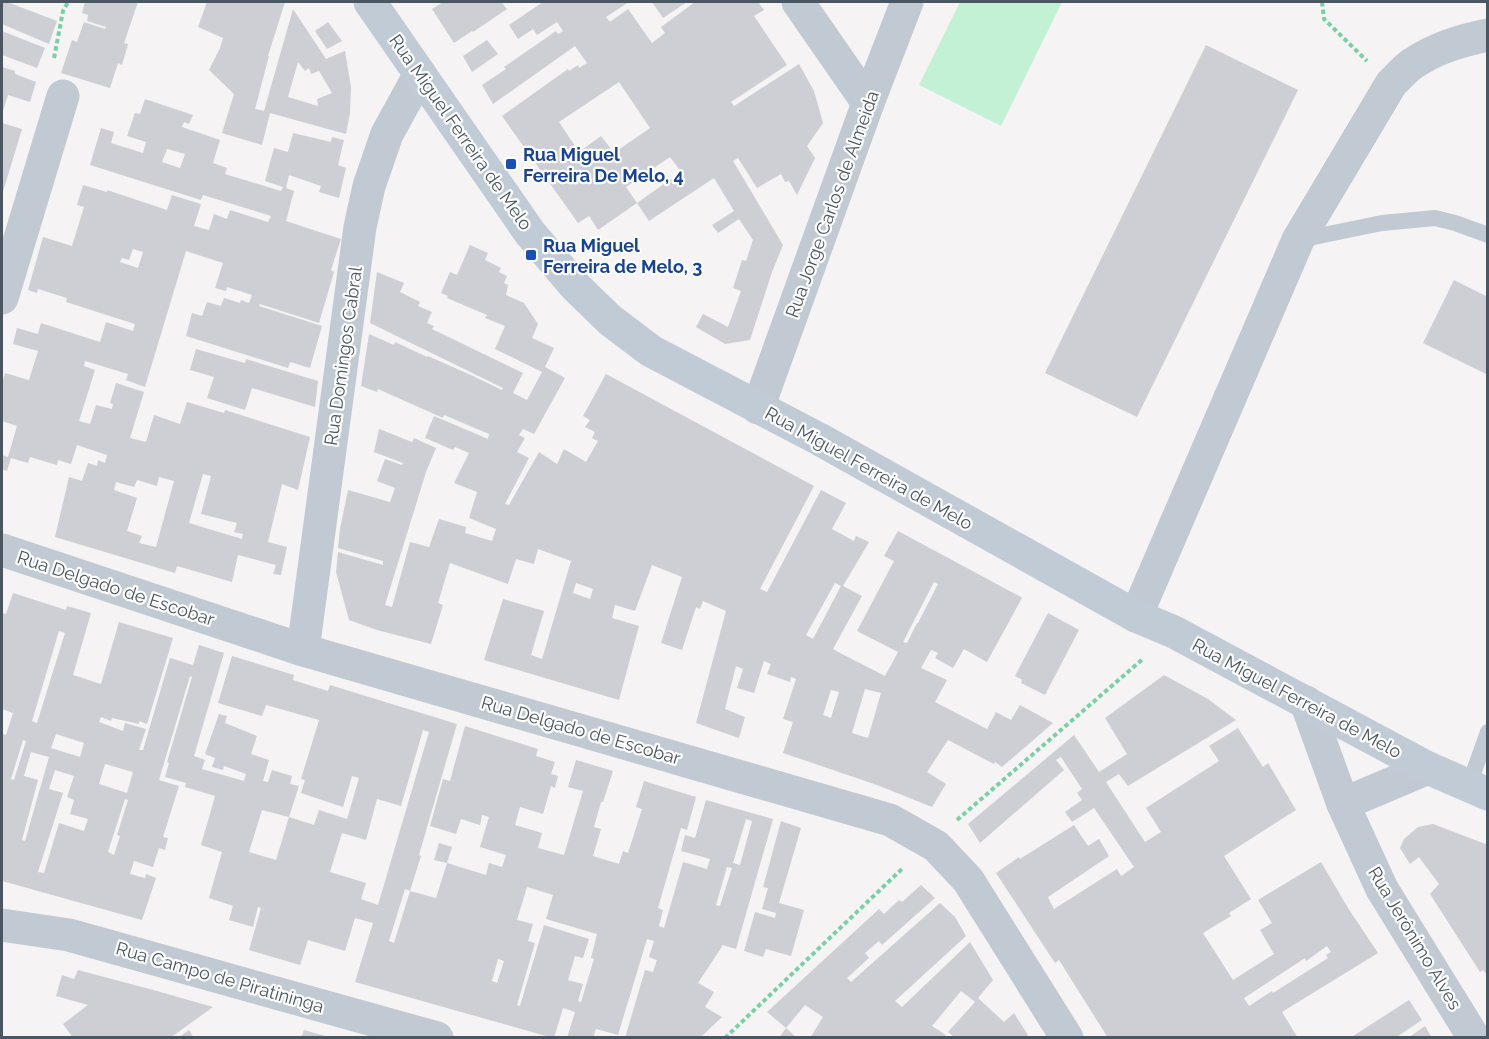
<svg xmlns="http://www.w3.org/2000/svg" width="1489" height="1039" font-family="Raleway,sans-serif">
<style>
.green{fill:#c3f1d5}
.building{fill:#cdcfd5;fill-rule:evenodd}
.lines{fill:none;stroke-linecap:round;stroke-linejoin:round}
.path{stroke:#7ad0a6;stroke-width:4;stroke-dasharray:4.5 3;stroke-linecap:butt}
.lane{stroke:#c1cad2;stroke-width:16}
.street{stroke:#c1cad2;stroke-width:33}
.secondary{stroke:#c1cbd6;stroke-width:33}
.transit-dot{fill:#1a4fb4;stroke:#fff;stroke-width:2}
.labels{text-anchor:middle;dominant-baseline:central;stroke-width:4.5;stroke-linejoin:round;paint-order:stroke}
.street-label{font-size:18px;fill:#4a5661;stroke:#fff}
.transit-label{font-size:18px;font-weight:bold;fill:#164399;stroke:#fff;text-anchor:start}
</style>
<rect width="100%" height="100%" fill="#f5f3f3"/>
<path class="green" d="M960 2H1062L1001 126 919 85Z"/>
<g class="building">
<path d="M2 2H7L57 21 49 44 2 24Z"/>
<path d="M85 2H138L124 43 128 44 122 65 118 63 110 88 61 73 72 40 77 42 84 22 105 29 106 27 87 21 88 15 82 13Z"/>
<path d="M207 2H285L268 56H269L255 109 264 111 293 9 326 59 345 51 351 87 350 113 346 134 270 113 262 145 222 133 234 94 209 70 220 48 223 38 198 27ZM298 62 305 71 309 68 311 74 319 71 332 93 317 99 318 106 288 97Z"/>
<path d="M443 2H501L507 9 473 32 472 31 454 43 432 9Z"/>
<path d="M543 2H629L606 17 610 22 628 9 652 43 665 33 661 27 695 2H758L764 10 754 16 787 65 731 102 734 106 799 64 814 91 823 123 807 146 815 158 797 195 789 181 785 182 781 174 757 188 738 158 733 161 783 245 772 272 750 340 725 344 696 327 703 314 728 327 741 291 733 288 742 260 746 261 753 240 739 219 718 233 712 225 734 211 714 178 649 221 637 203 598 230 589 216 578 223 502 116 568 69 569 71 578 65 579 68 587 63 575 46 493 104 482 85 506 69 504 67 556 31 558 34 563 31 557 22 537 35 533 29 518 39 509 25ZM619 82 650 128 614 153 601 136 579 152 559 122ZM670 157 681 172 637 203 626 187Z"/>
<path d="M652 2H687L663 18Z"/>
<path d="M328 22 342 41 327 49 315 31Z"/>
<path d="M2 31 45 48 37 68 2 55Z"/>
<path d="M487 40 498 54 472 72 463 56Z"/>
<path d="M1206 45 1298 90 1137 417 1045 373Z"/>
<path d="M2 67 15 71V74L36 82 30 102 8 95 2 114Z"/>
<path d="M145 99 193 115 189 124 184 122 182 127 220 140 213 163 227 168 225 174 281 191 283 187 265 181 274 148 288 152 293 133 331 142 332 137 344 140 338 165 346 168 339 198 319 192 321 186 289 175 286 188 294 191 286 221 341 239 331 270 334 272 319 323 260 304 259 306 322 326 310 368 290 362 288 368 186 336 192 313 202 316 207 302 221 306 224 298 240 303 241 300 249 303 252 295 227 287 226 291 215 288 223 263 186 251 145 387 126 380 128 374 85 361 84 366 95 370 79 421 90 424 96 405 112 409 113 404 110 403 116 383 144 392 130 438 146 442 154 415 180 424 187 402 224 413 225 410 310 437 298 490 282 484 268 542 287 547 281 575 273 574 276 565 238 555 232 582 177 566 175 573 55 537 69 477 82 481 88 463 97 466 98 460 105 463 107 455 77 445 71 464 58 460 57 465 30 457 28 463 11 458 7 471 2 469V455L8 457 17 426 2 421V383L5 373 29 380 38 351 13 344 17 328 38 334 41 323 100 342 106 322 133 331 135 324 66 302 67 298 38 289 37 293 28 290 43 237 72 246 84 207 77 205 83 185 107 192V190L167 210 172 195 201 204 194 226 209 230 214 214 227 219 230 210 268 222 271 216 203 195 201 200 90 165 101 128 114 132 111 143 143 153 146 142 127 136 135 113 140 114ZM167 149 185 154 180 168 162 162ZM133 249 143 252 138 268 120 262 122 258 129 260ZM203 474 211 476 201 514 237 523 234 532 243 534 242 539 189 523ZM159 477 174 481 156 547 139 543 142 536 127 531 137 498 114 490 116 482 134 487 137 480 157 486Z"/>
<path d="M2 123 22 129 2 195Z"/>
<path d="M470 245 488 253 485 260 501 268 499 272 507 276 504 283 508 285 506 295 524 303 538 324 532 338 554 348 545 367 565 378 534 434 523 429 519 435 525 438 517 452 529 458 505 504 509 505 539 452 557 464 564 449 586 462 598 441 592 438 595 432 585 427 590 420 583 416 606 374 814 486 760 589 767 592 821 490 846 503 832 529 854 541 856 536 869 542 843 586 862 596 833 649 842 654 885 676 898 652 857 631 894 561 884 556 898 531 1021 597 1022 598 987 662 964 649 953 668 935 658 938 653 931 650 921 668 947 680 935 702 987 729 996 712 1011 720 1020 705 1053 723 1002 767 995 762 994 764 948 740 927 772 946 784 932 807 877 785 783 753 793 722 783 719 796 679 791 677 790 682 767 674 771 664 764 661 754 693 737 688 743 669 736 666 725 709 745 717 739 738 696 723 726 611 703 601 700 609 696 607 682 650 661 643 682 577 652 565 635 611 615 605 612 618 639 626 619 700 484 660 503 599 544 611 531 655 542 659 571 561 538 549 534 564 516 559 508 584 450 563 438 603 443 605 431 644 377 630 349 620 336 572 338 552 383 565V561L338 548 340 529 348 490 390 502 395 488 377 481 385 459 402 465 403 463 374 452 379 429 412 442 414 438 436 448 426 472 385 605 392 607 410 542 429 547 439 519 466 527 465 533 492 541 496 529 469 518 477 492 454 483 469 453 455 447 453 450 425 438 434 416 488 439 489 434 444 415 443 418 378 389 377 392 361 386 369 334 394 345 395 342 427 357 428 356 473 376 502 390 503 388 370 323 377 272 404 283 400 292 420 302 418 306 432 312 427 323 434 326 432 329 523 373 513 393 527 400 542 372 495 349 505 326 485 318 487 315 447 298 448 296 441 293 450 272 457 275ZM934 582 938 584 918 623H917L907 643 903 642ZM576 583 593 589 590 599 573 593ZM835 583 841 586 813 639 806 635ZM865 689 881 693 868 738 852 733ZM831 690 839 692 831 718 823 715Z"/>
<path d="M1454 280 1488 297V375L1423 343Z"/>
<path d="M196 349 245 363 246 359 318 381 315 407 252 388 245 410 207 398 214 377 190 370Z"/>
<path d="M13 593 66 610 67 606 91 613 73 675 101 684 119 622 173 638 147 724 139 721V724L112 718 111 721 101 717 99 722 123 731 125 723 146 729 139 750H143L170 658 193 665 199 645 224 653 194 756 205 760 202 769 244 781 246 774 224 766 223 770 212 767 215 758 205 754 219 714 227 716 225 723 257 736 251 754 269 760 263 781 268 782 272 770 292 776 290 784 299 786 289 817 262 810 249 852 276 860 289 817 314 825 319 810 347 819 359 778 352 776 343 807 301 793 305 780 301 779 319 720 266 705 262 716 218 703 232 656 294 675 293 680 328 691 330 685 457 724 419 855 421 856 410 891 405 889 389 941 394 943 410 891 436 898 447 863 486 875 489 863 502 867 506 855 480 847 489 817 482 815 480 825 461 819 456 834 430 826 443 779 450 781 465 726 538 749 536 756 555 762 551 774 558 776 555 788 551 786 543 814 520 807 515 825 542 833 538 848 564 855 583 791 568 787 576 760 613 771 603 802H601L594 827 601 829 593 856 619 864 623 851 628 853 642 809 636 807 644 781 696 797 687 830 681 828 658 908 663 910 659 926 664 928 683 862 707 869 710 859 681 851 685 835 695 838 706 800 773 819 736 949 723 945 698 983 714 992 705 1007 722 1017 700 1038H625L645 970 653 972 657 960 649 957 654 941 647 939 618 1035 596 1029 593 1038H567L575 1012 563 1008 554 1038H553L355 982 373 923 355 918 345 951 308 940 300 965 249 950 261 908 258 907 253 927 229 920 233 906 209 898 222 852 201 845 215 796 185 787 186 783 165 777 169 763 167 762 192 677 190 676 159 780 179 786 163 837 168 838 165 850 159 848 153 867 134 861 130 874 145 878 146 874 156 878 142 920 2 881V734L6 735 13 713 2 709V613L6 614ZM59 631 65 633 37 723 32 721ZM423 730 429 732 378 905 361 899 366 883 330 872 342 833 366 840 377 799 401 806ZM56 734 84 743 80 757 51 748ZM23 740 26 741 14 780 11 779ZM31 752 49 757 25 841 22 840 38 780 24 776ZM105 764 133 772 127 793 99 784ZM55 770 74 776 67 797 74 800 70 814 88 819 84 831 59 823 44 873 38 872 63 793 49 789ZM125 799 128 800 117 835 120 836 114 855 108 852ZM746 819 752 821 740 865 733 863ZM727 867 732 868 720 906 716 905ZM527 887 553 895 546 919 597 934 591 958 594 959 581 1002 578 1001 583 984 568 980 575 956 583 958 589 939 544 925 520 1006 517 1005 535 943 528 941 533 924 517 920ZM498 959 504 961 497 983 492 981Z"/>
<path d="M1048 613 1079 630 1045 695 1021 683 1022 680 1015 676Z"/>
<path d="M1164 675 1208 699 1236 720 1128 786 1119 774 1106 782 1145 842 1161 832 1146 808 1219 761 1209 746 1238 728 1263 767 1268 763 1296 810 1224 856 1251 899 1229 913 1231 916 1203 933 1233 980 1274 954 1260 930 1272 923 1258 900 1321 862 1348 908 1378 953 1282 1012 1298 1038H1108L1059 960 1055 963 996 873 1019 857 1020 859 1074 825 1088 846 1099 839 1109 856 1048 897 1054 909 1117 869 1121 876 1134 867 1094 808 1072 822 1065 812 1082 800 1077 793 1082 789 1061 757 1056 760 1064 770 980 843 968 824 1074 735 1099 772 1127 754 1105 718ZM1327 946 1331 952 1326 955 1328 958 1273 993 1272 991 1249 1006 1244 998 1305 958 1306 961Z"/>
<path d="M781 821 801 828 779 903 804 910 791 956 766 949 763 957 744 951 755 912 775 918 776 913 762 909 768 888 763 887Z"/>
<path d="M1433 824 1488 845V971L1485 973 1483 970 1480 972 1430 894 1439 884 1419 857 1410 864 1400 848 1404 839 1418 827Z"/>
<path d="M439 843 452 847 447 863 434 860Z"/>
<path d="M921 885 935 898 882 945 879 941 865 953 869 958 847 978 851 982 940 903 955 917 966 936 895 1001 902 1007 970 942 993 980 978 998 1004 1022 1014 1013 1028 1035 1026 1038H955L948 1032 975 1002 961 991 932 1026 946 1035 943 1038H810L823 1017 805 1005 786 1028 767 1012 879 909 884 914 899 900 902 902Z"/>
<path d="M78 970 157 991 213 1007 170 1038H73L63 1024 88 1005 56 996 62 975 74 979Z"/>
<path d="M1409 1000 1422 1020 1395 1038H1350Z"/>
<path d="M1425 1026 1432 1038H1408Z"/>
<path d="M786 1028 797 1038H779Z"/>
<path d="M189 1030 194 1038H178Z"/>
<path d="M304 1030 329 1037V1038H301Z"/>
</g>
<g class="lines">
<g class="path">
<path d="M1322 2 1324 19 1367 61"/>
<path d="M54 58 63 11 68 2"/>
<path d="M957 820 1144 658"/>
<path d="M725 1038 904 867"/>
</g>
<g class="lane">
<path d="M1299 240 1382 223 1435 218 1455 223 1488 235"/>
<path d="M1469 785 1488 732"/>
</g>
<g class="street">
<path d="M798 2 868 103"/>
<path d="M2 298 63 96"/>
<path d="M758 408 868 103 907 2"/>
<path d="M2 550 303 650 890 820 936 846 968 880 1067 1038"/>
<path d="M1136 616 1298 240 1391 84C1397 78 1404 70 1412 64 1436 48 1459 41 1488 35"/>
<path d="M303 650 360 227 369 186 387 134 420 74"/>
<path d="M1306 702 1343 804 1382 889 1474 1038"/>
<path d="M1343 804 1428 768"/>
<path d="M2 925 69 935 437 1038"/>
</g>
<path class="secondary" d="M370 2 530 233 576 287 610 320 651 351 819 439 1136 616 1174 632 1428 768 1488 794"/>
</g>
<g class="transit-dot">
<rect x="505" y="158" width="12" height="12" rx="3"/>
<rect x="525" y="249" width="12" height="12" rx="3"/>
</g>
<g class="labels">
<g class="street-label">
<text transform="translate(461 132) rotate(55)">Rua Miguel Ferreira de Melo</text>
<text transform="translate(832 204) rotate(-70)">Rua Jorge Carlos de Almeida</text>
<text transform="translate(343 356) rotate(-82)">Rua Domingos Cabral</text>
<text transform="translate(869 468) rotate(29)">Rua Miguel Ferreira de Melo</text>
<text transform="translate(116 588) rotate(18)">Rua Delgado de Escobar</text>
<text transform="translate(1297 698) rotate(28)">Rua Miguel Ferreira de Melo</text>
<text transform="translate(581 730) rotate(16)">Rua Delgado de Escobar</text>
<text transform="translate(1415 938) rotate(59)">Rua Jerônimo Alves</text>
<text transform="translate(220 977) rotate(16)">Rua Campo de Piratininga</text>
</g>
<g class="transit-label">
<text x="523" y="154">Rua Miguel<tspan x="523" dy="21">Ferreira De Melo, 4</tspan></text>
<text x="543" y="245">Rua Miguel<tspan x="543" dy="21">Ferreira de Melo, 3</tspan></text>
</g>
</g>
<rect width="1489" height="1039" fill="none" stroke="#4a5661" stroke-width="6"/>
</svg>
